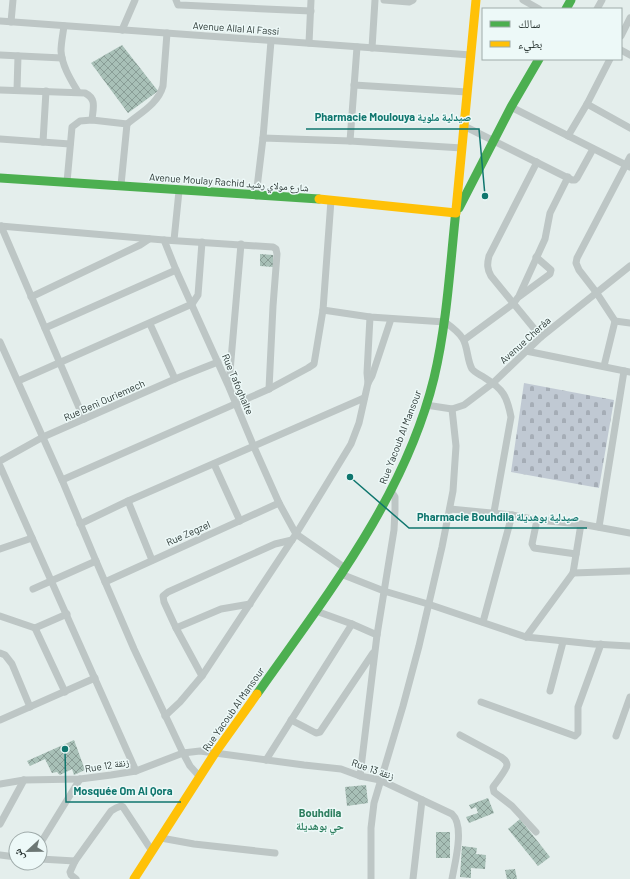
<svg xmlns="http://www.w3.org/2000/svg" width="630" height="879" font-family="Barlow,'Noto Naskh Arabic',sans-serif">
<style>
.cemetery{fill:url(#cemetery-stones)}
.building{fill:url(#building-cross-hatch)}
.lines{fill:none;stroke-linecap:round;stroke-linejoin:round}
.street{stroke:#bdc6c5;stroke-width:7}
.fast{stroke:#4caf50;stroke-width:9}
.slow{stroke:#ffc107;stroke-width:9}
.labels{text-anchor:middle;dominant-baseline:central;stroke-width:3;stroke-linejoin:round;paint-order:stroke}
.street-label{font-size:10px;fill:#2b3734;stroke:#edf9f8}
.neighbourhood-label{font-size:11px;font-weight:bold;fill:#2c7e5e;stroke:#edf9f8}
.leader{fill:none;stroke:#0f766e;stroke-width:1.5}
.callout-dot{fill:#0f766e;stroke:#edf9f8;stroke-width:1.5}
.callout-label{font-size:11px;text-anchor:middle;font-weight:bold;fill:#0f766e;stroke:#edf9f8;stroke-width:3;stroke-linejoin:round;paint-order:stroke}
</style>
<defs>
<pattern id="cemetery-stones" width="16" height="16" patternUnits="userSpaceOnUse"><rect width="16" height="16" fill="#c0c9d3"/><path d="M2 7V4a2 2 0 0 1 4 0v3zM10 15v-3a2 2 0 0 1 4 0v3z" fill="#a5adb6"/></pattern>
<pattern id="building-cross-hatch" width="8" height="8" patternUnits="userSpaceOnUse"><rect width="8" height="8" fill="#a8c0b7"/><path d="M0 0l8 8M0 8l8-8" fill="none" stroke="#899d96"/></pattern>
</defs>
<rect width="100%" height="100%" fill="#e4eeec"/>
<path class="cemetery" d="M524 383 614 400 599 488 511 472Z"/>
<g class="building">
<path d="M122 45 158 91 128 113 91 63Z"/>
<path d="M260 254 273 255V267L260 266Z"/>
<path d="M74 740 85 770 74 775 72 769 60 775 57 772 52 773 45 759 30 766 27 761Z"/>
<path d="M366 785 368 803 347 806 345 787Z"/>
<path d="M488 798 494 813 469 823 466 817 478 813 476 807 471 809 469 805Z"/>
<path d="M520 819 550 857 538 866 508 829Z"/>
<rect x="436" y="832" width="14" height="26"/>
<path d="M462 846 477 848 476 854 486 855 485 869 471 868V878L460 877Z"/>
<path d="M515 869 517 879H507L505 870Z"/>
</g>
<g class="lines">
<g class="street">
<path d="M176 0 178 5H180L311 11"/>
<path d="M384 0 409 2 413 0"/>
<path d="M523 0 539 9"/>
<path d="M597 9 602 0"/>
<path d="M0 21 471 55"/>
<path d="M11 22 13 0"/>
<path d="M64 26C63 34 61 43 61 51 62 66 71 80 78 92"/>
<path d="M122 30 135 0"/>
<path d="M621 36 630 18"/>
<path d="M309 43 311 0"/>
<path d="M372 48 375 0"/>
<path d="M621 50 630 55"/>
<path d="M0 55 62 58"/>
<path d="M354 85 467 92"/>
<path d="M0 90 85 93C97 99 93 108 92 120L127 124C140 113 158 104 163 86L167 33"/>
<path d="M17 90 18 56"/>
<path d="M587 104 630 128"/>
<path d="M511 107 630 167"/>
<path d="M464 126 572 180H575L577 178 593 149"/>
<path d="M568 136 587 104 610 59"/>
<path d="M263 138 271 41"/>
<path d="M0 139 70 144"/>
<path d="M350 141 462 148"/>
<path d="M43 142 46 91"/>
<path d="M630 157 577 258 576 263 579 270 596 292 615 321 630 323"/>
<path d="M537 162 489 256C487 264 487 269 491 276L541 337"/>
<path d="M67 182 72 127 80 121 92 120"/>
<path d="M121 185 127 124"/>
<path d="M256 196 263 138 350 141 357 47"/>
<path d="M0 226 164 240 273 247 276 249 277 254 273 306 269 389"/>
<path d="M1 226 84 419"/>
<path d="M164 240 176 270 228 385 254 447 279 503 296 534 345 568"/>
<path d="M174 240 179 191"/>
<path d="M520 296 550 274 551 270 536 257"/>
<path d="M31 297 140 245 149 239"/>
<path d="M323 310 370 317 445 322C452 327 459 332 463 339 468 348 467 360 472 369 475 373 481 375 485 378 503 389 507 396 511 417L494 512"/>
<path d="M150 324 175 379"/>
<path d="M45 328 176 270"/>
<path d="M464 340 513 304 519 296 545 239 550 213 568 177"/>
<path d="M0 342 62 480 96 561 134 649 183 753 190 766 200 777"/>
<path d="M526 351 630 372"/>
<path d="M604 366 615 321"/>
<path d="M18 381 192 304 198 295 202 242"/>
<path d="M229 383 241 244"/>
<path d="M368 383 367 373 370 317"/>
<path d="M426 405 452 409 464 405 493 383 541 337 630 266"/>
<path d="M0 461 43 437 175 379 218 362"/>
<path d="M214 464 240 521"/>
<path d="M0 466 136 771"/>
<path d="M62 480 269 389 308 368 314 364 323 310 331 200"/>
<path d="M128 501 152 560"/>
<path d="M450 509 512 515 537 520 581 524 630 533"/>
<path d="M537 520 532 544 534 548 576 554"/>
<path d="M80 524 128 501 364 398"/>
<path d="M599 527 624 371"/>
<path d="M0 549 32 538"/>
<path d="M573 573 630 571"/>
<path d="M341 574 384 591 428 604 526 637 593 644 630 646"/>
<path d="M105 582 279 503"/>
<path d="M33 589 96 561"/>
<path d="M316 611 352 624 377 635"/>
<path d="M0 616 35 628 67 614"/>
<path d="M483 622 512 515"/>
<path d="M35 628 65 692"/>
<path d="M176 628 221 609 250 604"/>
<path d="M526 637 573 573 581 524"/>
<path d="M0 653 5 655 12 664 30 707"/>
<path d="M202 676 176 628 164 602 163 596 168 592 275 544 292 540"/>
<path d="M550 691 563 642"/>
<path d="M481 702 575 736 578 733V707L601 644"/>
<path d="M165 716 180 702 202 676 296 534 323 490 351 444 359 423 368 383 372 376 391 319"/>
<path d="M0 720 95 678"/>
<path d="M291 720 316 733 320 732 373 653"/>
<path d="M460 735 501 757C504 759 507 761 507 765 507 769 496 783 493 787L494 792 512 806 536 832"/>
<path d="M616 736 630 697"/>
<path d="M266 760 352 624"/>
<path d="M360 776 377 635 394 530 395 510V497L391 491"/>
<path d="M0 784 24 780 80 779 111 775 136 771 183 753 200 751 304 765 341 769 360 776 380 780 452 814C465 826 455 862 452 879"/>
<path d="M0 824 24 780"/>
<path d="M161 838 194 844 275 853"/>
<path d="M40 844 80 779"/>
<path d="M0 855 16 857"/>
<path d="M40 859 75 861"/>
<path d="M76 879 71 875 70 872 75 861 111 811 116 808 121 806 123 807 152 851"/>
<path d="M371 879V828L374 803 403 706 419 646 442 547 453 491 456 446 452 409"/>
<path d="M413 879 422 800"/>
</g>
<g class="fast">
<path d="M566 9 571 0"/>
<path d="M0 178 319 199"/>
<path d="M459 208 511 107 539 59"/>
<path d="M257 694C326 596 405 497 434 378 447 323 450 266 456 210"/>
</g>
<g class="slow">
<path d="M319 199 456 213"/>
<path d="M456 210 476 0"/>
<path d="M134 879 215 753 257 694"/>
</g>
</g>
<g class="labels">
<g class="street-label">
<text transform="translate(236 28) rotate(4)">Avenue Allal Al Fassi</text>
<text transform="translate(229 182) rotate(4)">Avenue Moulay Rachid شارع مولاي رشيد</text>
<text transform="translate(525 340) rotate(-42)">Avenue Cherâa</text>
<text transform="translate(238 384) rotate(67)">Rue Tafoghalte</text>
<text transform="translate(104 400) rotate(-24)">Rue Beni Ouriemech</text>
<text transform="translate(400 437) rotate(-69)">Rue Yacoub Al Mansour</text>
<text transform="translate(188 533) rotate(-24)">Rue Zegzel</text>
<text transform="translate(233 709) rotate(-55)">Rue Yacoub Al Mansour</text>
<text transform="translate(107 765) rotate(-9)">Rue 12 زنقة</text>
<text transform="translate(373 769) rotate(19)">Rue 13 زنقة</text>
</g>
<g class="neighbourhood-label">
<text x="320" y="812">Bouhdila<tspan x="320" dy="13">حي بوهديلة</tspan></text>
</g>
</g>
<path class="leader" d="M485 196L479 129H306M350 477L409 528H587M65 749L66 802H181"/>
<g class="callout-dot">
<circle cx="485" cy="196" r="4"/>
<circle cx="350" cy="477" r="4"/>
<circle cx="65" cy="749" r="4"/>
</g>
<g class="callout-label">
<text x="393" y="121">Pharmacie Moulouya صيدلية ملوية</text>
<text x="498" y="521">Pharmacie Bouhdila صيدلية بوهديلة</text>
<text x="123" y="795">Mosquée Om Al Qora</text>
</g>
<rect x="482" y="8" width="140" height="52" fill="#edf9f8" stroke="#9fabaa"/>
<rect x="490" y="21" width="20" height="6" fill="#4caf50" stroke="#9fabaa"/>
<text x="518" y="28" font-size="12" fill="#2b3734">سالك</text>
<rect x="490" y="41" width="20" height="6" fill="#ffc107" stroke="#9fabaa"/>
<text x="518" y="48" font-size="12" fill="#2b3734">بطيء</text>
<g transform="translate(28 851) rotate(248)"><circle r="19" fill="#edf9f8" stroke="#9fabaa"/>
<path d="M0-3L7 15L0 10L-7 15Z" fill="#6c7774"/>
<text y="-6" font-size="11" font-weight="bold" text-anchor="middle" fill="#2b3734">ش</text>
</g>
</svg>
